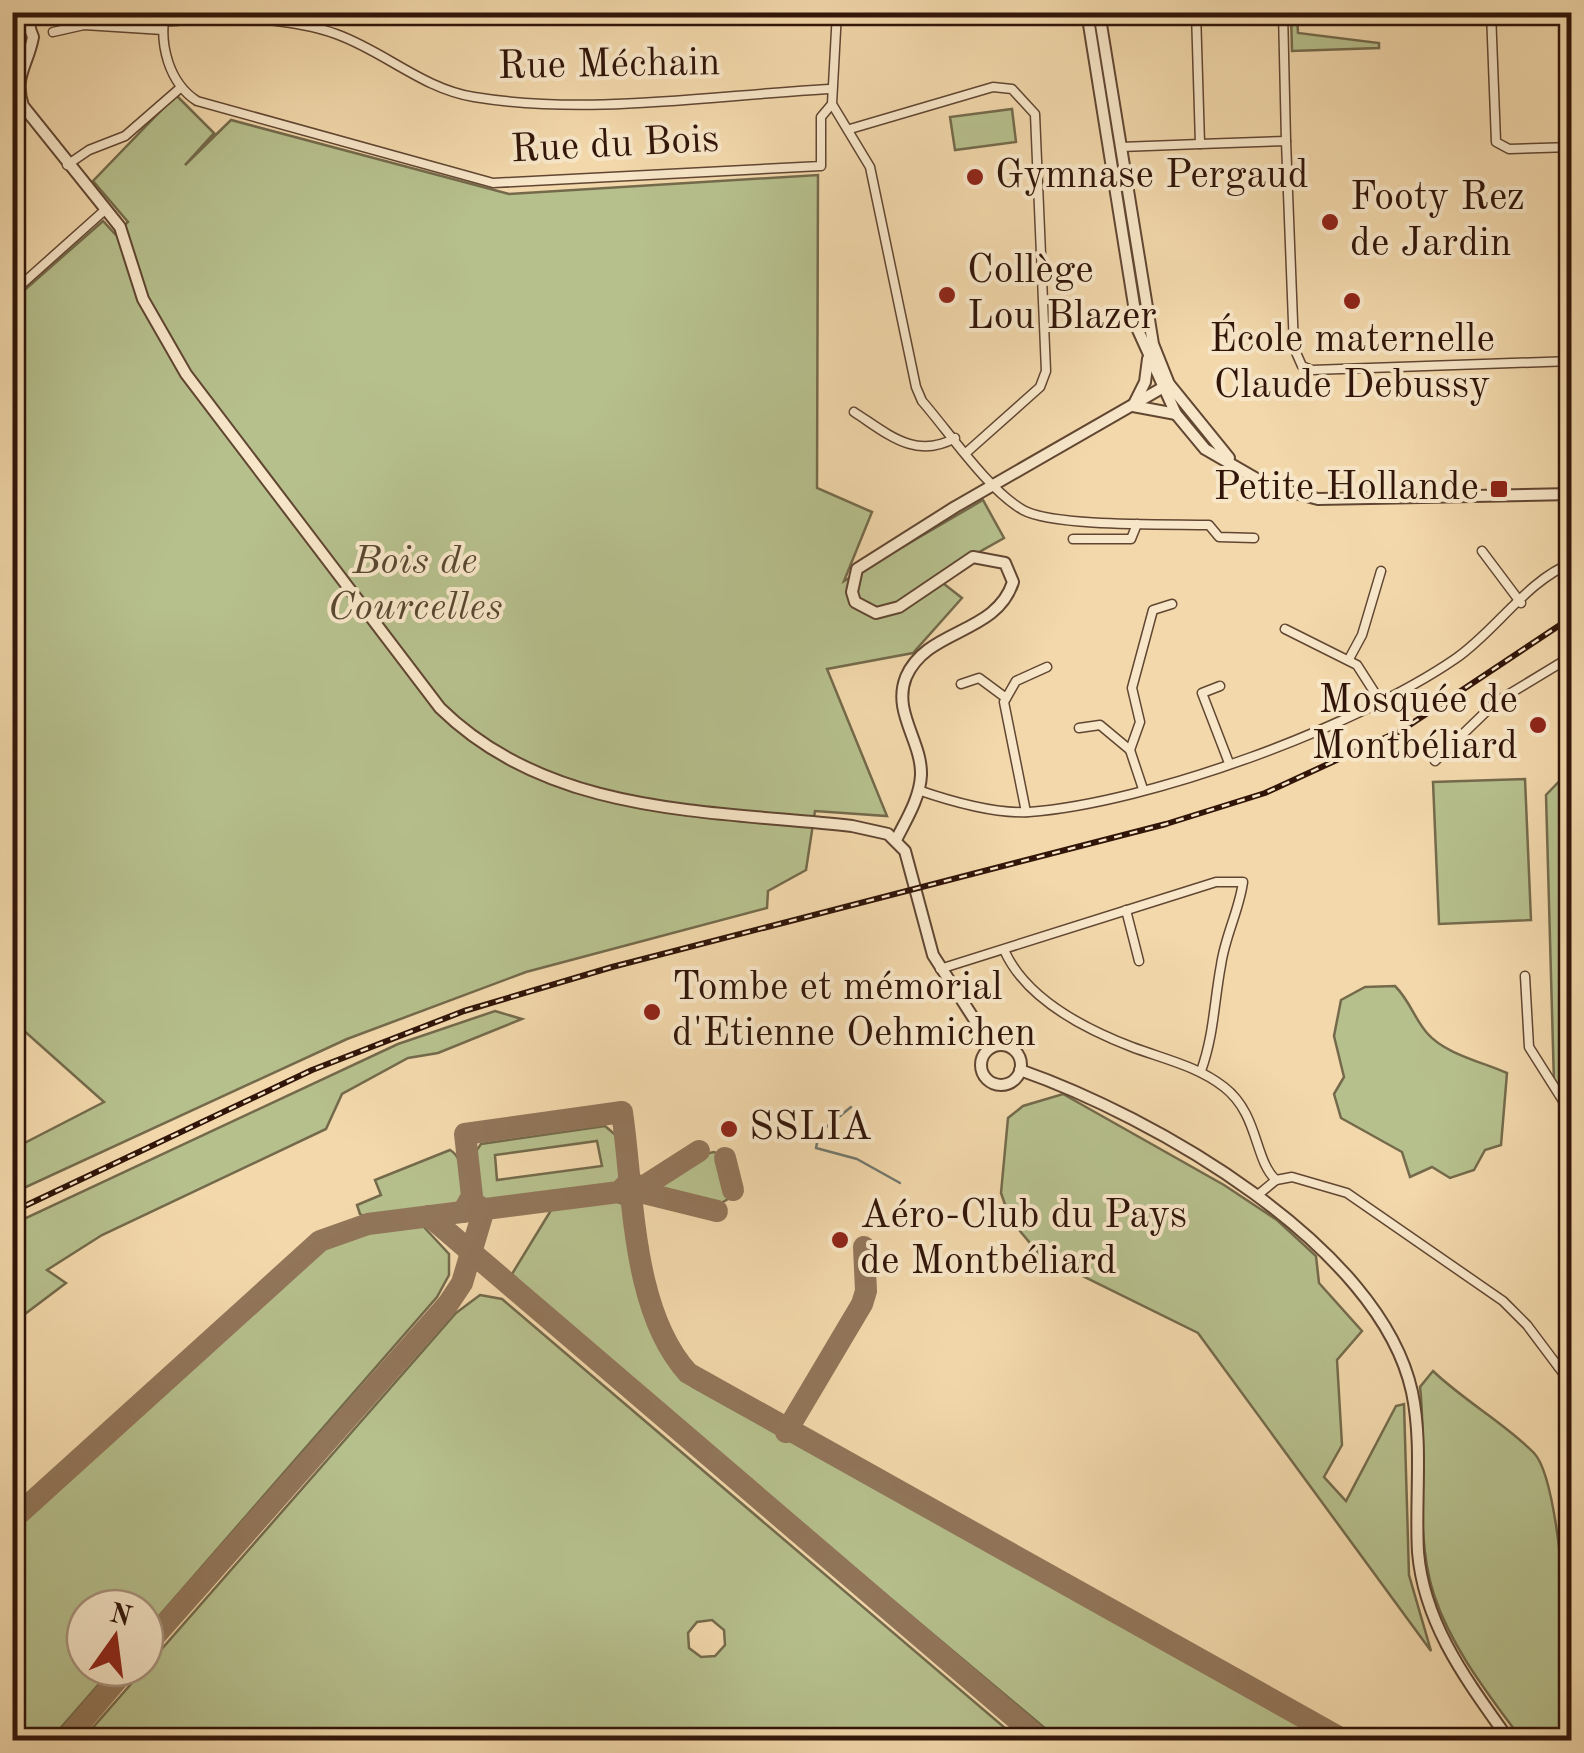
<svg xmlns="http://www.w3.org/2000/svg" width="1584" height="1753" font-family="'Old Standard TT',serif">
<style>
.green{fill:#b6c08d;stroke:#746a4b;stroke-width:2.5;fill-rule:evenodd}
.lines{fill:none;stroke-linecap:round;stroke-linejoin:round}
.stream{stroke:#71776d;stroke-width:2.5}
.taxiway{stroke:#92765a;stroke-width:22}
.minor-casing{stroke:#614632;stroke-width:11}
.tertiary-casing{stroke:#614632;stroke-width:14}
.secondary-casing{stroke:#311509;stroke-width:15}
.minor{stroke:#f7e6c8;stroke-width:8}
.tertiary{stroke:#f7e6c8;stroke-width:10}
.secondary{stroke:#f7e6c8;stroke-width:11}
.rail-casing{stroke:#311509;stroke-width:6}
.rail{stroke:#f7e6c8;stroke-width:2.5;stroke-dasharray:8;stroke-linecap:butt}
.poi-dot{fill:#8f2418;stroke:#f7e6c8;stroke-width:4}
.labels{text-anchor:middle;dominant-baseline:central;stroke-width:8;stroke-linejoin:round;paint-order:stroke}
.street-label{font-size:40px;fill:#311509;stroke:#f7e6c8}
.poi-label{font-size:40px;fill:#311509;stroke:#f7e6c8;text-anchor:start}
.park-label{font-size:40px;font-style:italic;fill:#594831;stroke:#f7e6c8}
</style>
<rect width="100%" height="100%" fill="#f2d8ab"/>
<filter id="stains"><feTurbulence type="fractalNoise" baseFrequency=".002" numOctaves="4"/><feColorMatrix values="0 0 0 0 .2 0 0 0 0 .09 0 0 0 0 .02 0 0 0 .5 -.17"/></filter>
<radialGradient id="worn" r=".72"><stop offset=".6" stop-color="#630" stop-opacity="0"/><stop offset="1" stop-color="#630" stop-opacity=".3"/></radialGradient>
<g class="green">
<path d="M1297 13 1298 33 1379 43V48L1292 51 1291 15Z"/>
<path d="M176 95 214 133 185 165 231 120 509 194 818 175 817 488 872 512 844 581 983 500 1004 538 935 577 962 598 913 653 827 669 887 816 815 811 806 870 768 891 767 908 526 972 347 1039 13 1193V1149L104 1102 13 1021 12 301 103 221 115 234 128 222 93 181Z"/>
<path d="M1012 109 1016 142 955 150 950 117Z"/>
<path d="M1571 769V1088L1554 1083 1546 795Z"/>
<path d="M1525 779 1531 920 1439 924 1433 782Z"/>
<path d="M1395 986C1410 1001 1414 1018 1427 1033 1445 1054 1482 1062 1507 1073L1501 1145 1485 1150 1474 1170 1450 1178 1432 1167 1410 1177 1402 1152 1341 1118 1334 1094 1344 1077 1334 1036 1341 1000 1365 987Z"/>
<path d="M495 1011 522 1019 438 1053 408 1058 342 1094 326 1129 102 1235 47 1270 66 1283 13 1323V1224L398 1044Z"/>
<path d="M1063 1094 1224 1185 1277 1220 1316 1256 1319 1283 1362 1331 1337 1360 1342 1445 1324 1477 1346 1501 1396 1406 1404 1404 1409 1575 1431 1651 1198 1333 1040 1255 1010 1219 1001 1193 1008 1118 1023 1106Z"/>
<path d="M605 1126 619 1138 624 1175 616 1186 488 1203 478 1195 472 1157 481 1144ZM597 1141 602 1166 497 1180 495 1155Z"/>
<path d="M450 1150C464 1158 468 1191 460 1206L370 1219 360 1214 357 1205 381 1195 375 1180Z"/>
<path d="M714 1152 720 1155 730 1190 728 1199 718 1205 652 1185 700 1155Z"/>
<path d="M610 1199 628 1206C643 1278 632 1332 693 1387L1329 1740H1059L549 1312 512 1274 553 1207Z"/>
<path d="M422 1225 449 1254V1275L437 1297 145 1632V1608H85V1668H113L50 1740H13V1531L317 1252 364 1233Z"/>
<path d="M480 1295 502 1299 1019 1740H82L456 1313ZM712 1620 724 1630 725 1645 715 1656 701 1657 689 1648 688 1633 697 1622Z"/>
<path d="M1433 1371C1463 1400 1507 1425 1534 1453 1563 1483 1572 1693 1571 1740H1522C1489 1695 1452 1649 1434 1595 1413 1531 1428 1454 1420 1387Z"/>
</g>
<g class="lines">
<path class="stream" d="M851 1107 819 1133 816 1148 857 1159 900 1183"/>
<g class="taxiway">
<path d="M725 1158 733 1190"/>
<path d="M632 1190 717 1211"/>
<path d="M638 1190 699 1151"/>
<path d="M463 1212 472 1196 465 1134 622 1112C634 1194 631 1310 688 1373L1344 1740"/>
<path d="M429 1216 1041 1740"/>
<path d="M786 1432 862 1304 866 1291 864 1247"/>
<path d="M12 1520 320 1241 368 1224 619 1192 631 1180"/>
<path d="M145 1647 448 1304 462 1283 484 1209 475 1204"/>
<path d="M66 1740 127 1668"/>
</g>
<g class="minor-casing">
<g id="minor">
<path d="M112 12C144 19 175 29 205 12"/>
<path d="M165 12C159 45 169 83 197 101L493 183 821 166V117L832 104"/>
<path d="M837 12 832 104 870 167 916 387 922 401C949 432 988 490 1023 510 1054 527 1169 524 1209 525L1219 537 1254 538"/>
<path d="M1196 12 1200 144 1286 141 1294 348 1302 366 1312 370 1572 361"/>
<path d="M1283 12 1286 141"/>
<path d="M1491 12 1496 142 1509 149 1572 147"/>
<path d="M224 13C261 21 301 21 336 34 384 51 423 89 474 97 590 116 714 95 831 89"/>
<path d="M30 29 35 12"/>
<path d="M53 32 84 25 163 30"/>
<path d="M850 129 993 87 1012 89 1035 114 1046 371 1040 387 967 452"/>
<path d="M1121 147 1200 144"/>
<path d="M67 165 89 150 125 136 179 89"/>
<path d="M12 293 106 209"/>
<path d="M854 412C888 434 915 460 955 438"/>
<path d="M1073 539H1131L1137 524"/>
<path d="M1482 551 1521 603"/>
<path d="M1285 629 1357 665 1380 701"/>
<path d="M1349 659 1362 635 1381 571"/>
<path d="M961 684 979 678 1006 698"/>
<path d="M1220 686 1202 693 1229 763"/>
<path d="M1079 728 1100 725 1130 750"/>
<path d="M1435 761 1496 702 1572 656"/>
<path d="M1143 789 1130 750 1140 722 1132 688 1153 610 1172 604"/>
<path d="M918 790C950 801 996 814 1029 812 1149 803 1356 727 1455 659 1495 632 1527 580 1572 563"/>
<path d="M1026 812 1004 702 1016 681 1047 667"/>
<path d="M1126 910 1139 961"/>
<path d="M1005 952C1027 999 1085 1029 1132 1047 1164 1059 1197 1066 1224 1087 1259 1114 1254 1160 1276 1180"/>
<path d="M940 969 1216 882H1243C1239 911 1225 936 1221 965 1214 1002 1214 1035 1201 1071"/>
<path d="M1525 976 1529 1047 1572 1115"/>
<path d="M1259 1194 1276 1180 1292 1177 1347 1193 1503 1301 1527 1325 1572 1385"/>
<path d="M1572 1203 1566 1221 1572 1223"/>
<path d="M1558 1366 1572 1357"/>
<path d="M1567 1535 1572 1545"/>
</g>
</g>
<g class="tertiary-casing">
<g id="tertiary">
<path d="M1087 12 1138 330 1176 414 1205 449 1269 486 1318 499 1572 494"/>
<path d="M1099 12 1153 344 1169 384 1229 458"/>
<path d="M13 20 30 29 33 37C28 65 13 76 23 106L120 227 143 299 186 374 440 708C550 816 709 810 852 826L888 834 905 851 933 955 992 1047"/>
<path d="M1148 359 1145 382 1133 406 1176 414"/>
<path d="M896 840C906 820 920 798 921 775 922 741 892 712 906 677 927 628 996 635 1013 582L1005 563 973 557 899 607 876 613 855 602 852 592 857 569 955 507 1169 384"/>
<circle cx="1001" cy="1065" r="20"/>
<path d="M1020 1070C1152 1116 1380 1245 1412 1392 1423 1444 1415 1499 1418 1552 1424 1625 1468 1682 1509 1740"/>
</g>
</g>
<g class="secondary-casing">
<path id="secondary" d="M12 21 15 12"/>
</g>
<use href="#minor" class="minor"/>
<use href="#tertiary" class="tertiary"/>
<use href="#secondary" class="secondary"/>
<g class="rail-casing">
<path id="rail" d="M12 1212 312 1070 464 1011 612 967 1166 824 1265 793 1402 730 1572 617"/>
</g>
<use href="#rail" class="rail"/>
</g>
<g class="poi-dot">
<circle cx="975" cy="177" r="10"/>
<circle cx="1330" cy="222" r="10"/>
<circle cx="947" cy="295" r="10"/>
<circle cx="1352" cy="301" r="10"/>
<rect x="1489" y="479" width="20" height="20" rx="5"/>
<circle cx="1538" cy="725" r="10"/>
<circle cx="652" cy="1012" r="10"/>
<circle cx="729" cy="1129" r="10"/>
<circle cx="840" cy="1240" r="10"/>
</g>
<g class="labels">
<g class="street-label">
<text transform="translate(609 66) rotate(-1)">Rue Méchain</text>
<text transform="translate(615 146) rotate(-3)">Rue du Bois</text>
</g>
<g class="poi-label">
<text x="995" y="177">Gymnase Pergaud</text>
<text x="1350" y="199">Footy Rez<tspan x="1350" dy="46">de Jardin</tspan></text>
<text x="967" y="272">Collège<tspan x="967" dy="46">Lou Blazer</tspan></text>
<text x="1352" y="341" text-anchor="middle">École maternelle<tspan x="1352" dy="46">Claude Debussy</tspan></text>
<text x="1479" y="489" text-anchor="end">Petite Hollande</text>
<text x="1518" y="702" text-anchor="end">Mosquée de<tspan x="1518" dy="46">Montbéliard</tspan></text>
<text x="672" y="989">Tombe et mémorial<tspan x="672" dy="46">d'Etienne Oehmichen</tspan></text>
<text x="749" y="1129">SSLIA</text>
<text x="860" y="1217">Aéro-Club du Pays<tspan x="860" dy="46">de Montbéliard</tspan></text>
</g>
<g class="park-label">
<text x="415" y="563">Bois de<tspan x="415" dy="46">Courcelles</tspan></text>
</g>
</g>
<rect width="1584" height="1753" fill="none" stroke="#f2d8ab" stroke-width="50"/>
<rect x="15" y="15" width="1554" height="1723" fill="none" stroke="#311509" stroke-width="5"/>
<rect x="25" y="25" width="1534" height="1703" fill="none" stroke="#311509" stroke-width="2.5"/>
<g transform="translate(115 1638) rotate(14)"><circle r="48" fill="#f7e6c8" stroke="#a8927c" stroke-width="2.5"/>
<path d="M0-8L18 38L0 25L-18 38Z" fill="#8f2418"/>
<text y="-15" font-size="28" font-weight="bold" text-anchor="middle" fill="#311509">N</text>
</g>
<rect width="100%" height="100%" filter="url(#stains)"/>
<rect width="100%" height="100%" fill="url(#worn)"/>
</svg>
